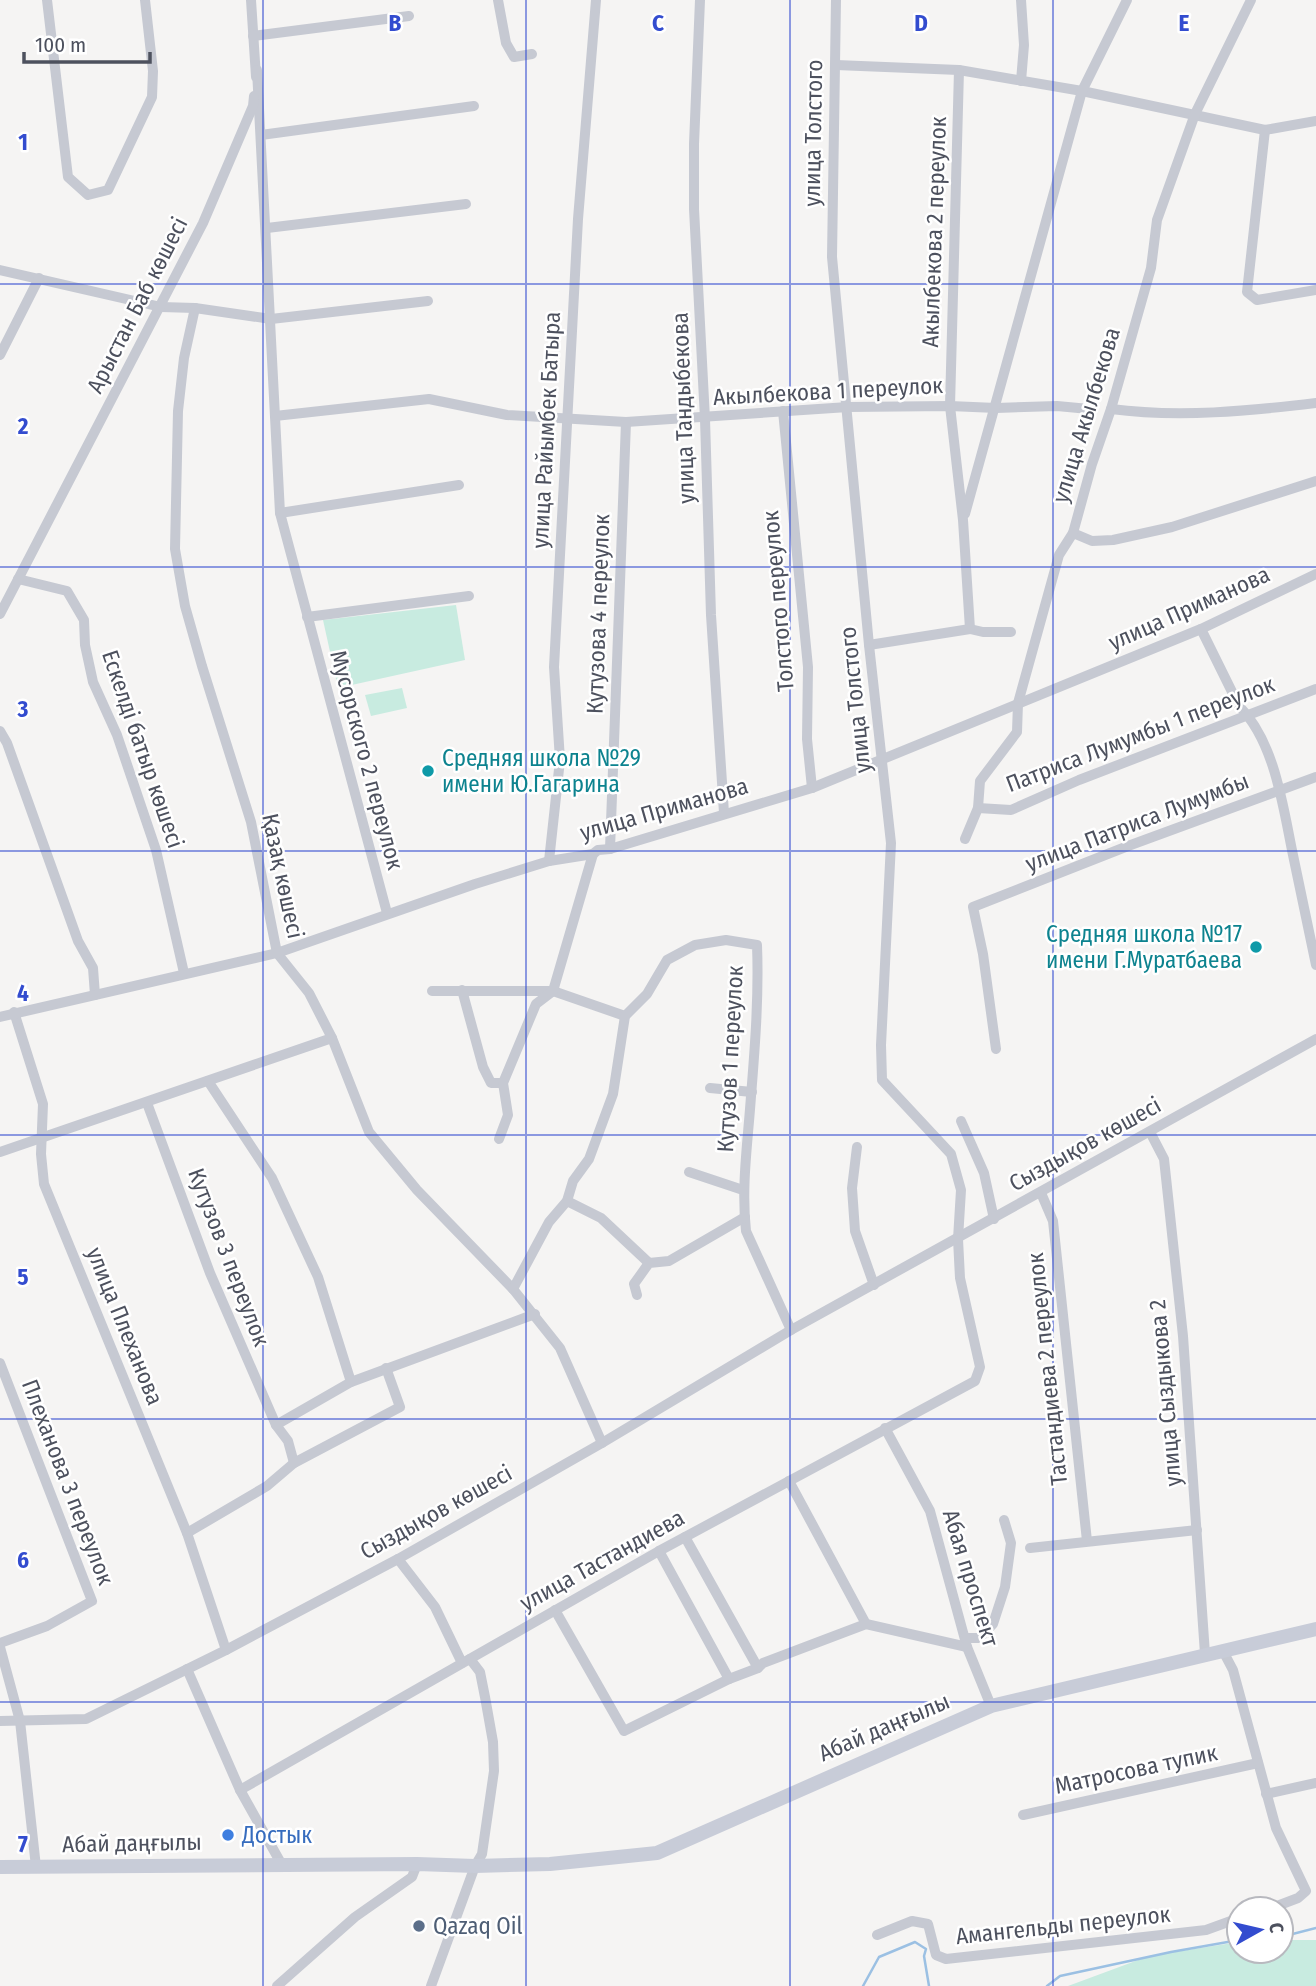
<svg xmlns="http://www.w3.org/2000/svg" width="1316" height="1986" font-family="'Fira Sans Condensed',sans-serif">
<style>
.green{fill:#c8ebe0}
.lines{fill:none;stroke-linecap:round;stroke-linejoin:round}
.stream{stroke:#9bc0e3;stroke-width:2.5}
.street{stroke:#c6c9d2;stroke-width:10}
.secondary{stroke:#c8ccd8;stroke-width:14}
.grid{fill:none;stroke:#334ccf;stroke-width:2;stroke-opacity:0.55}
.culture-dot{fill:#0f9aa8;stroke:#fff;stroke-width:2.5}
.shop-dot{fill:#3f7fe0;stroke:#fff;stroke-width:2.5}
.service-dot{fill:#5c6f8a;stroke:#fff;stroke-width:2.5}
.labels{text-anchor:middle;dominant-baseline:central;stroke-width:5;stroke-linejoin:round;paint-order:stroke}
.street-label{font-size:23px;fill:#4d515e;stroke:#fff}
.culture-label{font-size:23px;fill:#0d838f;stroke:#fff;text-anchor:start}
.shop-label{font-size:23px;fill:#366cbe;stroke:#fff;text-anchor:start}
.service-label{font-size:23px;fill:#4e5e75;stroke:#fff;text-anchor:start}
.grid-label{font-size:23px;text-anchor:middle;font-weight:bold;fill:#334ccf;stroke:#fff;stroke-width:5;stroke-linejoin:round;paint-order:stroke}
</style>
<rect width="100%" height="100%" fill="#f5f4f3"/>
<g class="green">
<path d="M456 605 465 660 338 688 323 620Z"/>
<path d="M402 688 407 708 371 716 365 695Z"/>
<path d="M1281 1940H1316V1986H1068L1149 1956 1239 1942V1951H1281Z"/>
</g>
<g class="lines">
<g class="stream">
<path d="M1281 1937 1316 1928"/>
<path d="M863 1986 879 1957 915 1942 926 1949 924 1956 929 1986"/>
<path d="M1047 1986 1060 1976 1171 1952 1239 1940"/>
</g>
<g class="street">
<path d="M47 0 68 177 88 195 108 190 152 97 153 71 145 0"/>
<path d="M251 0 256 77"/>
<path d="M498 0 506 43 514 57 532 54"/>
<path d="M700 0 694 144V209L705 419 711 615 724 813"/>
<path d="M253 36 409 16"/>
<path d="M836 65 959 70 1082 91 1265 130 1316 121"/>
<path d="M257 70 280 513 387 913"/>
<path d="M1021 81 1024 45 1021 0"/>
<path d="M1265 130 1247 292 1257 300 1316 290"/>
<path d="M261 135 474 106"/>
<path d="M267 228 466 204"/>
<path d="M0 270 161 307 195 308 271 319 428 301"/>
<path d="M195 308 184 358 178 411 175 549 185 606 202 666 251 822 277 953 309 993 332 1038 369 1132 417 1190 513 1289 560 1348 602 1443"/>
<path d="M0 355 39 278"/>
<path d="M1111 409C1179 418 1249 411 1316 403"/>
<path d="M783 411 808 667 807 739 812 788"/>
<path d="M275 416 429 399 507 415 626 422 848 407 950 406 996 408 1057 406 1089 409"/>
<path d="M280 513 459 485"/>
<path d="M965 514 1082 91 1127 0"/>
<path d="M1073 533 1092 541 1113 540 1172 527 1316 481"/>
<path d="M18 579 67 591 84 620 85 645 93 682 117 735 156 850 184 973"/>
<path d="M0 614 203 223 253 106 254 96"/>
<path d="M307 617 469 596"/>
<path d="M970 629 983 632H1011"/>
<path d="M1201 629 1239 706C1275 742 1283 807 1293 855 1301 892 1308 928 1316 965"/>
<path d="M869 645 970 629 963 520 950 406 959 70"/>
<path d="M0 731 7 743 78 941 93 968 95 995"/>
<path d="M978 808 1011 810 1079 780 1316 689"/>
<path d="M965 839 978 808 980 781 1017 732 1018 703 1059 555 1073 533 1092 464 1111 409 1151 268 1157 220 1195 114 1251 0"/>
<path d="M610 849 626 422"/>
<path d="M549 861 560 760 554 667 578 219 596 0"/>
<path d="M462 990 483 1067 491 1083H503"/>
<path d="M432 991H553L625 1016"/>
<path d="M14 1012 43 1104 41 1154 44 1184 187 1533 226 1650"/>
<path d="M0 1017 277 953 475 884 549 861 593 854 598 850 610 849 812 788 1201 629 1316 574"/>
<path d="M996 1049 983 954 973 907 1128 846 1316 777"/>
<path d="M208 1081 272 1178 318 1277 351 1382"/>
<path d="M710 1088 752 1092"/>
<path d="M147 1103 210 1273 276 1425 288 1441 294 1463"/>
<path d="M961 1121 984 1173 994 1219"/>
<path d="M1150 1132 1164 1159 1183 1336 1205 1654"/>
<path d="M499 1139 508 1115 503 1083 536 1004 553 991 593 854"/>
<path d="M857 1147 852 1188 855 1231 874 1285"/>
<path d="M0 1152 332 1038"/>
<path d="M689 1172 743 1190"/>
<path d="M1041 1193 1053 1221 1087 1541"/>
<path d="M567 1201 601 1218 649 1263"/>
<path d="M513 1289 549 1222 567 1201 573 1181 589 1159 613 1094 625 1016 647 994 667 960 695 945 726 940 757 945C759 995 755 1047 751 1096 748 1141 741 1186 746 1231L791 1330"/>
<path d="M637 1295 634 1284 649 1263 669 1261 745 1217"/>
<path d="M0 1363 92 1601 47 1626 0 1643"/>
<path d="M276 1425 351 1382 535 1314"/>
<path d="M885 1428 930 1511 967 1647 991 1706"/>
<path d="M789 1481 866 1624"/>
<path d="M187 1533 267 1486 294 1463 400 1407 386 1368"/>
<path d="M685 1537 758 1668"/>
<path d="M1030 1548 1197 1530"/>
<path d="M659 1551 729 1679"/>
<path d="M398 1559 435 1607 462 1663"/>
<path d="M555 1610 624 1731 729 1679 758 1668 763 1663 866 1624 967 1647"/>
<path d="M965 1638H979L993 1624 1005 1587 1011 1543 1004 1520"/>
<path d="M0 1647 20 1721 36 1867"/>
<path d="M1223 1651 1233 1670 1276 1828 1306 1891 1298 1898 1269 1909"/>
<path d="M187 1669 240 1790 282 1865"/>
<path d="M0 1721 86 1719 226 1650 398 1559 602 1443 791 1330 1316 1039"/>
<path d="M240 1790 659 1551 975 1381 980 1367 960 1278 958 1239 961 1190 951 1154 882 1080 881 1045 891 843 869 645 832 257 836 0"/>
<path d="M1266 1794 1316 1783"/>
<path d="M1023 1815 1258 1763"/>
<path d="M877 1935 912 1921 928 1924 936 1955 946 1959 1206 1930 1239 1918"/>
<path d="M277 1986 355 1917 412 1877 417 1864"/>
<path d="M431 1986 475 1866 482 1854 494 1771 493 1742 485 1697 480 1672 470 1659"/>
</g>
<path class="secondary" d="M0 1867 417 1864 475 1866 550 1864 657 1853 991 1706 1316 1629"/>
</g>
<path class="grid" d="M263 0V1986M526 0V1986M790 0V1986M1053 0V1986M0 284H1316M0 567H1316M0 851H1316M0 1135H1316M0 1419H1316M0 1702H1316"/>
<g class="culture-dot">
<circle cx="428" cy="771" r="7"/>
<circle cx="1256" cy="947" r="7"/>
</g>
<circle class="shop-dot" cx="228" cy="1835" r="7"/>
<circle class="service-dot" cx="419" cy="1926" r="7"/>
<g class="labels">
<g class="street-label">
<text transform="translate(813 133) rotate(-89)">улица Толстого</text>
<text transform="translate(934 232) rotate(-88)">Акылбекова 2 переулок</text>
<text transform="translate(137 305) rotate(-63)">Арыстан Баб көшесі</text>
<text transform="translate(828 391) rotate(-3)">Акылбекова 1 переулок</text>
<text transform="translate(683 408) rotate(-92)">улица Тандыбекова</text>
<text transform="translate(1086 415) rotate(-73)">улица Акылбекова</text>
<text transform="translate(546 430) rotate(-87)">улица Райымбек Батыра</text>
<text transform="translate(778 601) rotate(-95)">Толстого переулок</text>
<text transform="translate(1189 608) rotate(-24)">улица Приманова</text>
<text transform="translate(598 614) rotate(-88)">Кутузова 4 переулок</text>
<text transform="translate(855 700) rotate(-96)">улица Толстого</text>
<text transform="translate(1140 734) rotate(-21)">Патриса Лумумбы 1 переулок</text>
<text transform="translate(143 749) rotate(71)">Ескелді батыр көшесі</text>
<text transform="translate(367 760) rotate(75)">Мусорского 2 переулок</text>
<text transform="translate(664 809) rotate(-16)">улица Приманова</text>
<text transform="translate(1137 822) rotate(-21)">улица Патриса Лумумбы</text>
<text transform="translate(283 876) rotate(78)">Қазақ көшесі</text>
<text transform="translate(730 1059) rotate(-87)">Кутузов 1 переулок</text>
<text transform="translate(1085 1144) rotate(-29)">Сыздықов көшесі</text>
<text transform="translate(229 1257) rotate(69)">Кутузов 3 переулок</text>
<text transform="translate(125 1326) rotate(68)">улица Плеханова</text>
<text transform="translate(1047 1369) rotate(-96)">Тастандиева 2 переулок</text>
<text transform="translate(1165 1393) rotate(-95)">улица Сыздыкова 2</text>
<text transform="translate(68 1482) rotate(69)">Плеханова 3 переулок</text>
<text transform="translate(436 1512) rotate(-29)">Сыздықов көшесі</text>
<text transform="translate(602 1560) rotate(-29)">улица Тастандиева</text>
<text transform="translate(971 1578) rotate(73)">Абая проспект</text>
<text transform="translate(884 1727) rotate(-23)">Абай даңғылы</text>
<text transform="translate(1136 1769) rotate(-12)">Матросова тупик</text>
<text transform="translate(132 1843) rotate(-1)">Абай даңғылы</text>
<text transform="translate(1063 1925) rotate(-6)">Амангельды переулок</text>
</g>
<g class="culture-label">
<text x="442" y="758">Средняя школа №29<tspan x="442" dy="26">имени Ю.Гагарина</tspan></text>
<text x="1242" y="934" text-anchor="end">Средняя школа №17<tspan x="1242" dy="26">имени Г.Муратбаева</tspan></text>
</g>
<g class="shop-label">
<text x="242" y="1835">Достык</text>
</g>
<g class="service-label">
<text x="433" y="1926">Qazaq Oil</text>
</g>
</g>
<g class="grid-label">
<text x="395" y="31">B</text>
<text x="658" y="31">C</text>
<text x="921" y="31">D</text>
<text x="1184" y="31">E</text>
<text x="23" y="150">1</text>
<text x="23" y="434">2</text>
<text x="23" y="717">3</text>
<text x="23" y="1001">4</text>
<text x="23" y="1285">5</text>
<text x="23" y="1568">6</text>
<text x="23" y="1852">7</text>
</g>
<g transform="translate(1260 1930) rotate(82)"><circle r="33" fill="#ffffff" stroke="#b8b9bf" stroke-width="2"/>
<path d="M0-5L12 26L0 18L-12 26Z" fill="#334ccf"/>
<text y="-10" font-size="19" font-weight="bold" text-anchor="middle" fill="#4d515e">С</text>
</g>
<path d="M24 52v10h126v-10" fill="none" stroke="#4d515e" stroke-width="3.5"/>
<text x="35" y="52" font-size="21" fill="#4d515e" stroke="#ffffff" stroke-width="5" paint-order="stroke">100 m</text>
</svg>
